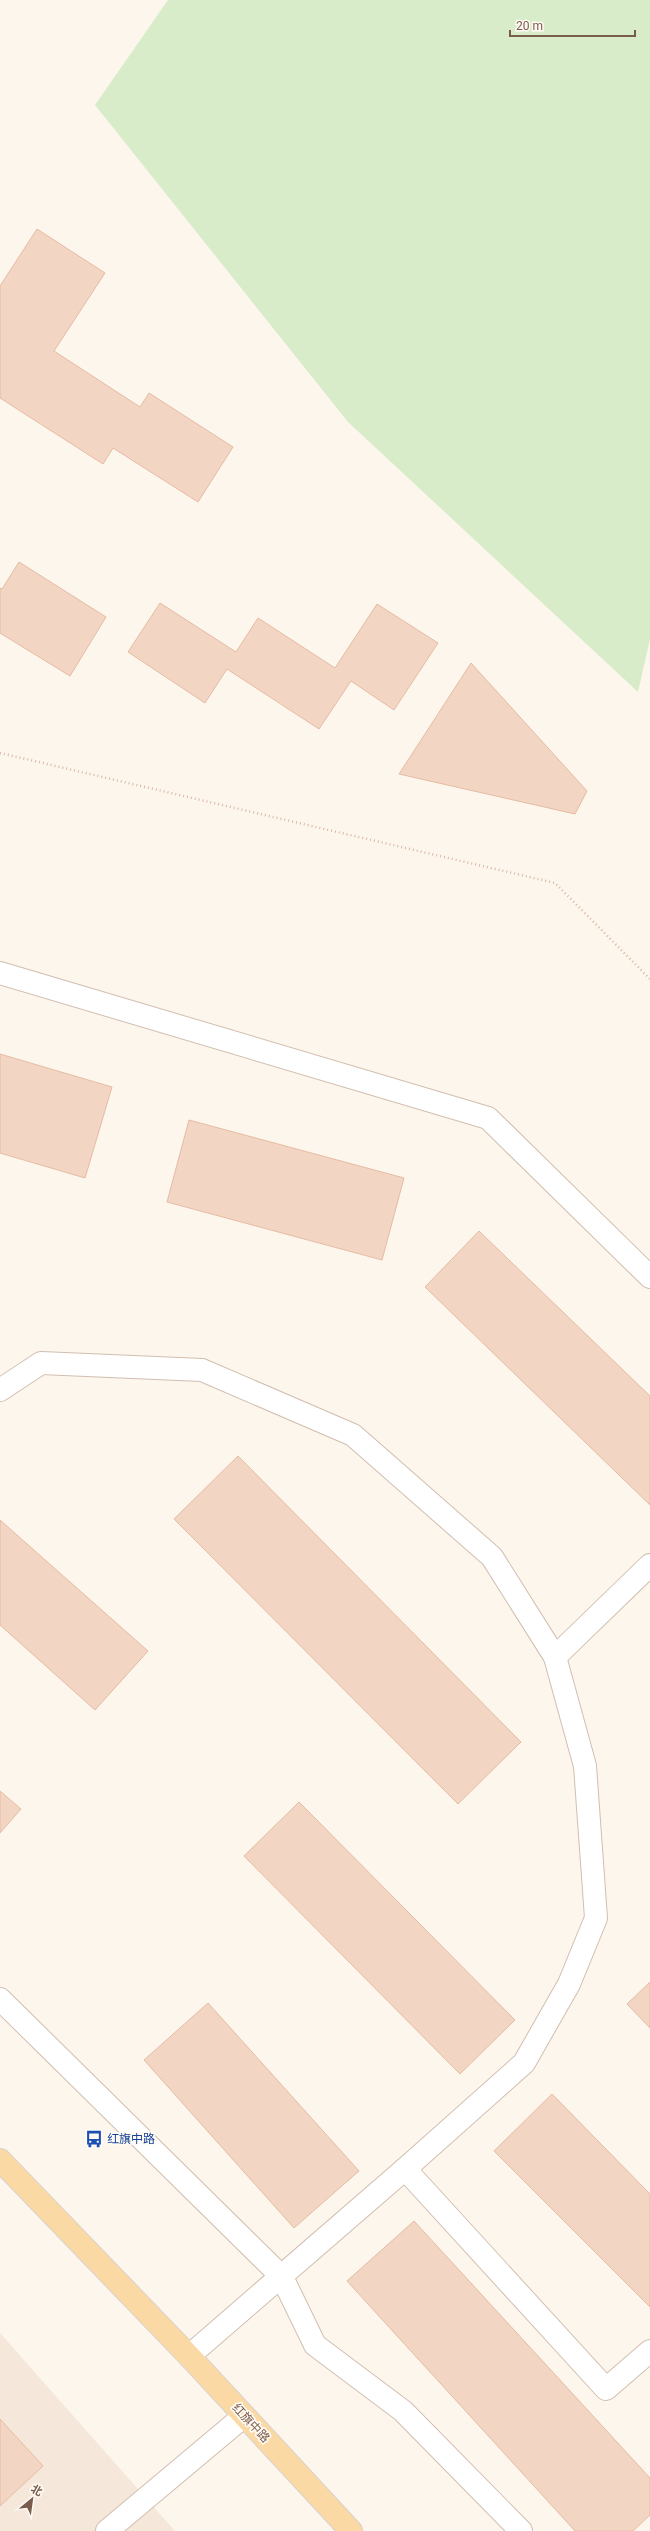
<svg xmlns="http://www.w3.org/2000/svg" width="650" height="2531" font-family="Roboto,'Noto Sans SC',sans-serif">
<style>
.residential{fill:#f5e8da}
.green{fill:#d8ecc9}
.building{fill:#f3d5c3;stroke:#e6bba3}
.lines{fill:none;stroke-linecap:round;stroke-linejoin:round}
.minor-casing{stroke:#d1beb0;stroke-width:24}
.major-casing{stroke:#dad1cd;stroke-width:24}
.path{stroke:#d9b8a5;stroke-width:2.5;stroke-dasharray:1 3;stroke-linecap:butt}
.minor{stroke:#fff;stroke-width:22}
.major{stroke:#fbd9a5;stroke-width:22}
.labels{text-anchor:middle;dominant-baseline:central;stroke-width:3.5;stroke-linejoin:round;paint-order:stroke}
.transit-label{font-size:12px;fill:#164399;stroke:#fffaf3;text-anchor:start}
.street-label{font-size:12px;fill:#7a5c4d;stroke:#fffaf3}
</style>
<rect width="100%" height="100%" fill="#fdf6ec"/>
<path class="residential" d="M0 2333 175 2531H0Z"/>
<path class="green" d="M168 0H650V639L638 692 348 422 95 105Z"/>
<g class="building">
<path d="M37 229 105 273 54 351 140 407 149 393 233 447 198 502 113 448 103 464 0 398V286Z"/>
<path d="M19 562 106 617 70 676 0 633V588L2 589Z"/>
<path d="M160 603 236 652 258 618 335 668 377 604 438 643 394 710 351 681 319 729 227 669 205 703 128 652Z"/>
<path d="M471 663 587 791 575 814 399 774Z"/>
<path d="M0 1054 112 1087 85 1178 0 1153Z"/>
<path d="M189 1120 404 1178 382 1260 167 1202Z"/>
<path d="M479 1231 650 1396V1505L425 1287Z"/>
<path d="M238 1456 521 1742 458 1804 174 1519Z"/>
<path d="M0 1520 148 1651 95 1710 0 1625Z"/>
<path d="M0 1791 21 1809 0 1833Z"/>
<path d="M299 1802 515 2020 460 2074 244 1856Z"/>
<path d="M650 1982V2028L627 2004Z"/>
<path d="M208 2003 359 2171 294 2228 144 2060Z"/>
<path d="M552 2094 650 2194V2307L494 2151Z"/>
<path d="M414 2221 650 2478V2515L633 2531H575L347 2281Z"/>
<path d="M0 2419 43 2466 0 2506Z"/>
</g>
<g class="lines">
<g class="minor-casing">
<g id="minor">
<path d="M0 973 488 1118 650 1277"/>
<path d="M0 1390 41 1363 202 1370 353 1435 492 1557 555 1657 585 1766 596 1918 569 1984 524 2063 405 2169 189 2356"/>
<path d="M555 1657 650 1565"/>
<path d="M0 1999 282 2277 315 2345 403 2411 521 2531"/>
<path d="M405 2169 606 2389 650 2351"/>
<path d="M107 2531 244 2416"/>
</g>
</g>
<g class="major-casing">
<path id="major" d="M0 2160 189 2356 351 2531"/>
</g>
<path class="path" d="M0 753 555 883 650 979"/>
<use href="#minor" class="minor"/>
<use href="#major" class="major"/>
</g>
<defs>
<g id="bus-bare" transform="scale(1.38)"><path d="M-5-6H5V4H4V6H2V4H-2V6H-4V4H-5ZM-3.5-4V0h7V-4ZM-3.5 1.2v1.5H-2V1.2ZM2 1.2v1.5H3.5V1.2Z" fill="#1a4fb4" stroke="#fffaf3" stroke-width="2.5" paint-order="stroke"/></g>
</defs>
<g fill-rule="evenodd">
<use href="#bus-bare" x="94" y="2139"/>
</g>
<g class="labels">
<g class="transit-label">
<text x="107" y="2139">红旗中路</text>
</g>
<g class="street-label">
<text transform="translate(251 2423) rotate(47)">红旗中路</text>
</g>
</g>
<g transform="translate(32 2499) rotate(29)" stroke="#fffaf3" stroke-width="3" paint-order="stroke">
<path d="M0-3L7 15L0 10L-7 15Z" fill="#7a5c4d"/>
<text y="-6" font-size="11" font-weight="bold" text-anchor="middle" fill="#7a5c4d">北</text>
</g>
<path d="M510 30v6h125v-6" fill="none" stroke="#7a5c4d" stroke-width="2"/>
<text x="516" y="30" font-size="12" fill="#7a5c4d" stroke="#fffaf3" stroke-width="3" paint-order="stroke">20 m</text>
</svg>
